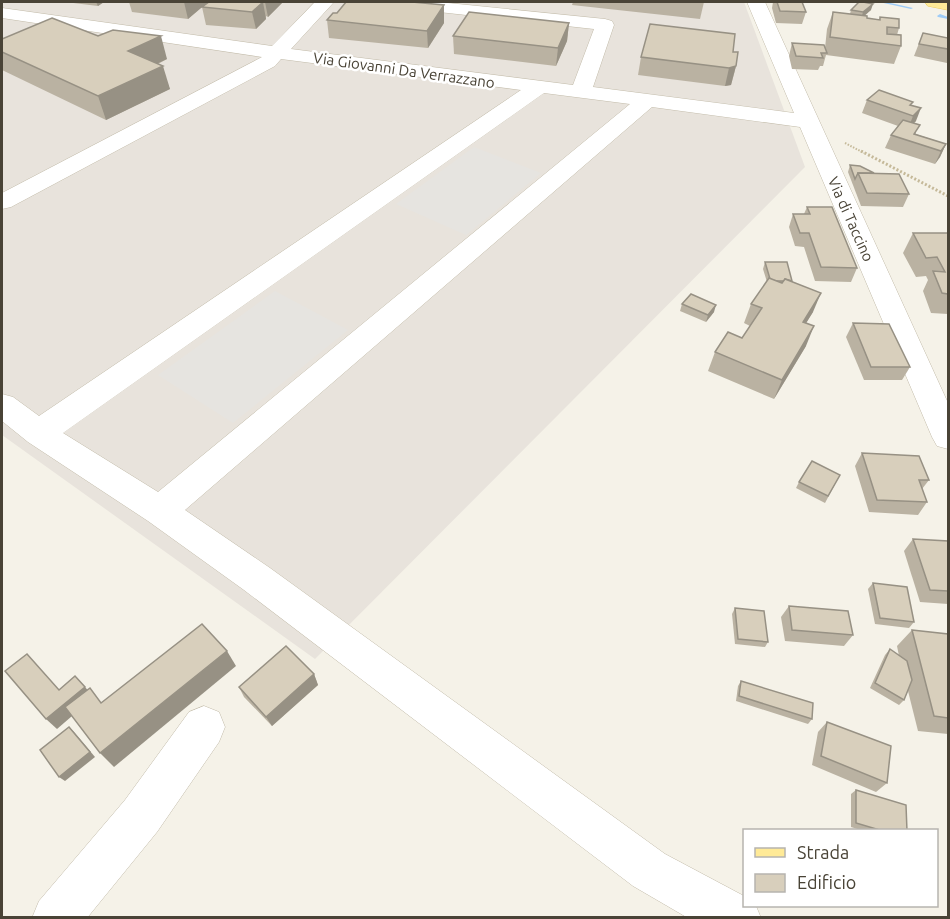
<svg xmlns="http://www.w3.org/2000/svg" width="950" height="919" font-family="Ubuntu,sans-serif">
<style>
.industrial{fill:#e8e3dc}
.parking{fill:#e6e4e0}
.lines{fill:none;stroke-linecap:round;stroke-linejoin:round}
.stream{fill:#9fccf7;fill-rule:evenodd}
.minor-casing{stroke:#c2bba9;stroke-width:1}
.major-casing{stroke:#eece5d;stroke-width:1}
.path-far1{stroke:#c5b999;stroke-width:2;stroke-dasharray:1.5 1.5;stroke-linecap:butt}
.path{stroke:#c5b999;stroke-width:3;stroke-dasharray:2 2;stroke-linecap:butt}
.minor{fill:#fff;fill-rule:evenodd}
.major{fill:#ffea97;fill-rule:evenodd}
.wall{fill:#bab2a2}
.shaded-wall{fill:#979184}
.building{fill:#d8cfbc;stroke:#979184;stroke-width:1.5}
.labels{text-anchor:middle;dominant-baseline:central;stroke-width:5;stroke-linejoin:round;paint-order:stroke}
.far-street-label{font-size:15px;fill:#494336;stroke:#fff}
</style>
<rect width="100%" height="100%" fill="#f5f2e8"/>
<path class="industrial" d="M2 2H744L805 167 315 659 2 435Z"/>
<g class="parking">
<path d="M474 147 541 173 466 235 396 204Z"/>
<path d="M275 291 348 330 233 423 158 375Z"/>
</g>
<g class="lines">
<g class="stream">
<path d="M879 2H886L913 8 911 9Z"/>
<path d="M940 14 948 17V19L938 17 937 16Z"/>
</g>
<g class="minor-casing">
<g id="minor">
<path d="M315 2H334L291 49 573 85 594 29 393 7 387 6 384 2H438L605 19 612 21 614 25 593 87 794 113 747 2H765L948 403V449L937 446 932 437 800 127 652 107 185 510 270 568 665 854 744 896V906H756L761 918H688L633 886 244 590 148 521 28 442 2 421V394L13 397 39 416 521 90 281 59 275 66 11 207 2 209V193L262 57 2 18V8L272 46ZM544 93 630 104 158 492 63 433Z"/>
<path d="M204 706 219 712 225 727 219 742 157 832 87 918H32L39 901 125 800 189 712Z"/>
</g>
</g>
<g class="major-casing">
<path id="major" d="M925 2H948V10L928 6Z"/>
</g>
<path class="path-far1" d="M845 143 864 153"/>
<path class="path" d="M861 151 948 196"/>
<use href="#minor" class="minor"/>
<use href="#major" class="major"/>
</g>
<g class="wall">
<path d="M65 2H104L98 6Z"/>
<path d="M129 2H208L188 19 132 12Z"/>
<path d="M209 2H283L268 17 266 16V19L256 29 206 25 202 7Z"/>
<path d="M573 2H704L700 19 572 5Z"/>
<path d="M773 2H802L806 12 802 24 776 23 772 8Z"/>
<path d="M851 10H871L864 15 867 18 879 20 880 17 899 28 897 35 901 46 894 64 826 55 823 66H820L818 70 792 69 789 56 792 43 825 48 827 29 833 12 850 14Z"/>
<path d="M327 20 444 23 428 48 329 38Z"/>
<path d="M569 23 567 41 556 66 454 54 453 36Z"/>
<path d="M923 33 948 38V58L947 63 914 56Z"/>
<path d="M98 36 167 59 158 64 170 89 106 120 2 70V39Z"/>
<path d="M733 52 736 66 731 85 725 86 638 75 641 57Z"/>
<path d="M867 100 912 105 916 121 914 123 916 134 946 144 940 157 935 164 885 148 891 135 898 126 862 113Z"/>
<path d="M850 165 909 194 903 207 861 206 848 172Z"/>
<path d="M807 207 857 268 851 282 815 281 804 247 795 246 789 227 793 214H804Z"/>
<path d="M913 233H948V314L931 313 923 291 928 280 926 276 916 277 903 253Z"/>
<path d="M765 262 792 282 813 312 806 323V346L774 399 708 371 715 352 742 338 750 326 744 323 751 304 767 282 763 269Z"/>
<path d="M682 304 714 312 706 322 680 311Z"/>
<path d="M853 323 910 367 902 380H864L846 337Z"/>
<path d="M862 453 929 480 922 489 927 502 918 515 869 512 855 466Z"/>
<path d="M840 475 825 503 796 488 799 482Z"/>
<path d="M913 539 948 541V604L920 602 904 551Z"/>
<path d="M873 583 914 622 909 628 875 624 868 589Z"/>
<path d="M789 606 853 635 844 646 785 641 781 617Z"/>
<path d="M735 608 768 642 765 647 735 644 732 614Z"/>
<path d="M912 630 948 634V734L918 731 908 691 904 700 899 705 870 688 885 655 890 649 899 656 897 646Z"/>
<path d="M314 674 318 685 272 726 244 697 239 687Z"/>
<path d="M741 681 812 719 808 724 736 701 738 686Z"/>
<path d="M827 722 887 783 876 792 812 765 818 732Z"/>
<path d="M856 790 907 831H864L851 827V794Z"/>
</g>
<g class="shaded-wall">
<path d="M96 2H104L98 6Z"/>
<path d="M184 2H208L188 19Z"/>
<path d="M263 2 266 19 256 29 252 12Z"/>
<path d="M265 2H283L268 17Z"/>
<path d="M873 4 871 10 861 19 863 12Z"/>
<path d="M444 5V23L428 48 427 31Z"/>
<path d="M569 23 567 41 556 66 558 48Z"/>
<path d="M161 36 167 59 135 74 128 51Z"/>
<path d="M163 66 170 89 106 120 98 96Z"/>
<path d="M736 66 731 85 725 86 729 68Z"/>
<path d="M921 108 916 121 908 129 913 116Z"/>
<path d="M946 144 940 157 935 164 941 151Z"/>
<path d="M821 293 813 312 795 341 803 322Z"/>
<path d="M716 305 714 312 706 322 708 315Z"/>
<path d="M814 326 806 346 774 399 782 380Z"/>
<path d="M227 651 236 666 114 767 100 753Z"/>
<path d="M314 674 318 685 272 726 266 717Z"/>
<path d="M75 676 94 697 57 729 46 719Z"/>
<path d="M69 727 74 732 95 757 65 781 59 777Z"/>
</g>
<g class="building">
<path d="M209 2H263L252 12 202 7Z"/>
<path d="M346 2H412L444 5 427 31 327 20 333 13H337Z"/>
<path d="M777 2H802L806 12 780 11Z"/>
<path d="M859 2H863L873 4 863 12 851 10Z"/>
<path d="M469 12 569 23 558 48 453 36Z"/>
<path d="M833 12 867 16V18L880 20V17L899 19V28L887 27V34L901 35V46L830 37Z"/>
<path d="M52 18 98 36 113 30 161 36 128 51 163 66 98 96 2 52V39Z"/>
<path d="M650 24 735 34 733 52H738L736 66 729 68 641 57Z"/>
<path d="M923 33 948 38V49L919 44Z"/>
<path d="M792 43 824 45 827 53H821L823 58 796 56Z"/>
<path d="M879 90 913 102 910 105 921 108 913 116 867 100Z"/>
<path d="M903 120 920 125 914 134 946 144 941 151 891 135Z"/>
<path d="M850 165 860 166 874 173H858L855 179Z"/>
<path d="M858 173 899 174 909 194 867 193Z"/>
<path d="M807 207H832L857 268 821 267 809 233H800L793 214H810Z"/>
<path d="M913 233H948V294L942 293 933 271 945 272 937 257 926 258Z"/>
<path d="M765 262H787L792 281 785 279 784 281H775L770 279Z"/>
<path d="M769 278 782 283 785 279 821 293 803 322 814 326 782 380 715 352 728 332 742 338 762 308 751 304Z"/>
<path d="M691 294 716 305 708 315 682 304Z"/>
<path d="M853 323 889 324 910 367H871Z"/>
<path d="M862 453 919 456 929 480H919L927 502 877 500Z"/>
<path d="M812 461 840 475 828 496 799 482Z"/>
<path d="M913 539 948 541V591L930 590Z"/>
<path d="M873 583 907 587 914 622 880 618Z"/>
<path d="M789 606 848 611 853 635 792 630Z"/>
<path d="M735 608 764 611 768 642 738 639Z"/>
<path d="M202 624 227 651 100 753 65 707 90 688 101 703Z"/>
<path d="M912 630 948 634V718L934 716Z"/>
<path d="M286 646 314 674 266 717 239 687Z"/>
<path d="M890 649 907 661 912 680 904 700 875 683Z"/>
<path d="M27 654 59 690 75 676 85 687 46 719 5 671Z"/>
<path d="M741 681 813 703 812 719 739 696Z"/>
<path d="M827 722 891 746 887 783 821 756Z"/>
<path d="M69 727 90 752 59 777 40 750Z"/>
<path d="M856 790 906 805 907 831H883L856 823Z"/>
</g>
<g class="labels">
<g class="far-street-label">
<text transform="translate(404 70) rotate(8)">Via Giovanni Da Verrazzano</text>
<text transform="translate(851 219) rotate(66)">Via di Taccino</text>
</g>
</g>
<rect width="950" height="919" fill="none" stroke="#494336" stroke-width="6"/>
<rect x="743" y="829" width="195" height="78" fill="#ffffff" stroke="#b6b4af" stroke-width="1.5"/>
<rect x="755" y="848" width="30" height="9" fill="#ffea97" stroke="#b6b4af" stroke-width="1.5"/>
<text x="797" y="859" font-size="18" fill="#494336">Strada</text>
<rect x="755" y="874" width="30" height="18" fill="#d8cfbc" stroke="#b6b4af" stroke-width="1.5"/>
<text x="797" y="889" font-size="18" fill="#494336">Edificio</text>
</svg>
